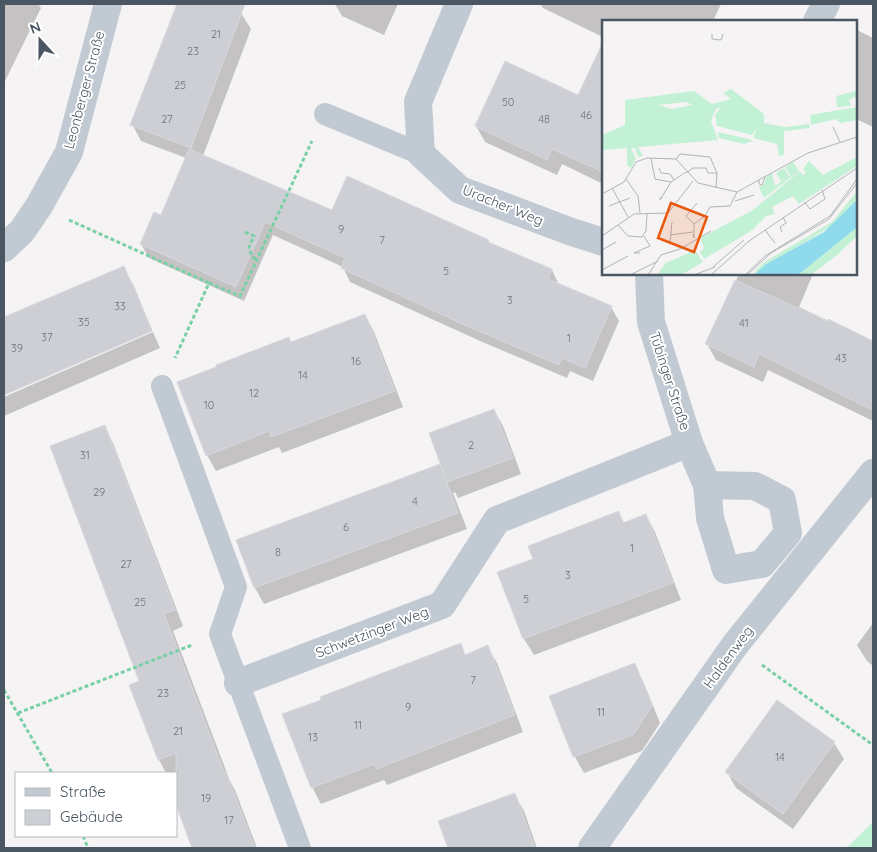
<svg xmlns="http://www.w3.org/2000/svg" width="877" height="852" font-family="Quicksand,sans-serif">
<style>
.green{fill:#c3f1d5}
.shadow{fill:#0003}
.building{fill:#cdcfd5;stroke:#d7d9de}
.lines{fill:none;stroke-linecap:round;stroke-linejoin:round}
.path{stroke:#7ad0a6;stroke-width:3;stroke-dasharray:4 2.5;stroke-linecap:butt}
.lane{stroke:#c1cad2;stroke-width:22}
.street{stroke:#c1cad2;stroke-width:28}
.labels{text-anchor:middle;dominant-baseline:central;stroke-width:4;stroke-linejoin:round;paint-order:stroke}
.number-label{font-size:11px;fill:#6b747e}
.street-label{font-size:14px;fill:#4a5661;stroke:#fff}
.inset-road{fill:none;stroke:#b1b4b9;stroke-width:1}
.view{fill:#e8590c;fill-opacity:0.15;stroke:#e8590c;stroke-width:2.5}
.inset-edge{fill:none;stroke:#4a5661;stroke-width:2.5}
</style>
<rect width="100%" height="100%" fill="#f5f3f3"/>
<path class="green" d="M873 822V848H846Z"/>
<g class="shadow">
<path d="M4 4H38L41 8 4 83Z"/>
<path d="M178 4H218L241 13 251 29 203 156 332 211 488 241 490 244 552 270 559 285 611 307 619 321 593 381 570 371 567 378 478 340 350 282 343 267 273 235 244 301 149 258 141 244 162 217 186 158 141 141 132 124Z"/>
<path d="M335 4H398L384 35 342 16Z"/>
<path d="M540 4H721L713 21H603V37L543 8Z"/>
<path d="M857 30 873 38V127L856 119Z"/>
<path d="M584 85 603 95V184L562 164 557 175 485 142 476 126 578 96Z"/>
<path d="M123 268 133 284 152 330 4 394V319Z"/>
<path d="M739 274H813L799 307 873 342V421L768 370 763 382 716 360 707 344Z"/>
<path d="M365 315 374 332 403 407 282 453 279 447 216 471 207 455 291 343Z"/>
<path d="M153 332 160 348 4 416V397Z"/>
<path d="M494 410 503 426 521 474 458 498 455 492 453 493 467 529 264 604 255 588 237 541 440 466 443 471 444 470Z"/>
<path d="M104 427 113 443 183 626 173 631 230 781 235 790 257 848H194L176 801V773H166L159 760 130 686 141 682Z"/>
<path d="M618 513 625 524 646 515 655 532 681 600 534 655 524 639 499 573 535 559Z"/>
<path d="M873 623V666L867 661 857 645Z"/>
<path d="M460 645 466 656 487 647 497 663 523 732 387 785 384 780 321 804 312 787Z"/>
<path d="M634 664 643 681 660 723 642 751 584 773 575 757 551 697Z"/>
<path d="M834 743 844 759 793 829 736 788 727 772Z"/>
<path d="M514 794 524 811 537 848H449L440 822Z"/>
</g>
<g class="building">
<path d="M177 4H245L191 148 130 125Z"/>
<path d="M603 42V172L552 149 547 160 475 126 505 61 578 95Z"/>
<path d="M189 149 332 210 347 176 489 240 488 242 552 269 548 279 612 306 585 368 562 358 559 365 469 327 341 268 345 258 265 222 236 287 140 244 154 212 161 215Z"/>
<path d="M124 266 152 331 4 395V317Z"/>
<path d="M735 280 827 321 828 319 873 341V410L759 354 754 367 705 344Z"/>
<path d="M365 314 395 391 271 437 269 431 206 456 177 382 216 367V365L289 337 291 342Z"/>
<path d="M494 409 513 458 447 482 429 433Z"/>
<path d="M105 425 175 610 164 614 224 772H226L255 848H192L176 805V753L158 760 129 685 139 681 50 446Z"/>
<path d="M440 464 458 513 254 588 236 540Z"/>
<path d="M619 511 623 523 646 514 673 583 523 639 497 572 533 559 528 546Z"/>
<path d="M461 643 465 655 488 645 515 715 376 769 374 764 311 788 282 714 321 700 320 697Z"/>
<path d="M635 663 652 706 633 735 573 757 549 696Z"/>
<path d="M777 700 835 742 783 814 725 772Z"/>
<path d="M515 793 535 848H448L438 821Z"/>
</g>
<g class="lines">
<g class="path">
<path d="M69 220 209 283 175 358"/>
<path d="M245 232 254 236 249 247 252 257 256 259"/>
<path d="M209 283 240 296 312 141"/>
<path d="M762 665 873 745"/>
<path d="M4 690 52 773"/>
<path d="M18 713 192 645"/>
<path d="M83 836 88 848"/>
</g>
<g class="lane">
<path d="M325 114 421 154"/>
<path d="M162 386 236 587 220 634 300 848"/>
</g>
<g class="street">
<path d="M459 4 418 102 421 154 460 190 569 231 603 242"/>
<path d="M817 21 826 4"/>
<path d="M4 248 22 231 39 206 69 152 108 4"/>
<path d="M649 274 651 322 689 443 707 485 710 518 726 570 762 564 788 533 782 500 755 486 707 485"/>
<path d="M238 683 442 605 497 520 689 443"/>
<path d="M592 848 735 645 873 473"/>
</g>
</g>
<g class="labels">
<g class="number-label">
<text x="216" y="34">21</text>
<text x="193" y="51">23</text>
<text x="180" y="85">25</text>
<text x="508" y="102">50</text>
<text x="586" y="115">46</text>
<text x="167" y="119">27</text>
<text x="544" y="119">48</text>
<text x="341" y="229">9</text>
<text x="382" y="240">7</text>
<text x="446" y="271">5</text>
<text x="510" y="300">3</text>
<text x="120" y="306">33</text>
<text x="84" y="322">35</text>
<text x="744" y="323">41</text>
<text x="47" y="337">37</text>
<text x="569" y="338">1</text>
<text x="17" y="348">39</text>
<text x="841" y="358">43</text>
<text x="356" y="361">16</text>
<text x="303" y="375">14</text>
<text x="254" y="393">12</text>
<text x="209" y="405">10</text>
<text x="471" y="445">2</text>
<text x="85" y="455">31</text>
<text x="99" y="492">29</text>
<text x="415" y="501">4</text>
<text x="346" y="527">6</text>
<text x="632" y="548">1</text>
<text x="278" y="552">8</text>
<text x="126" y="564">27</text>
<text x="568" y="575">3</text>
<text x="526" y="599">5</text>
<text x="140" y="602">25</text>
<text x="473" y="680">7</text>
<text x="163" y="693">23</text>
<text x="408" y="707">9</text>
<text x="601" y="712">11</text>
<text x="358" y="725">11</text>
<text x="178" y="731">21</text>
<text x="313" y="737">13</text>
<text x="780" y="757">14</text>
<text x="206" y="798">19</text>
<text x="229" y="820">17</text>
</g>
<g class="street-label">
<text transform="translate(84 90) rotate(-75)">Leonberger Straße</text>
<text transform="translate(503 205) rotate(22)">Uracher Weg</text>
<text transform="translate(670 381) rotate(72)">Tübinger Straße</text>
<text transform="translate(372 632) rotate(-21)">Schwetzinger Weg</text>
<text transform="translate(728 657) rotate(-54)">Haldenweg</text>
</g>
</g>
<g transform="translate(602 20)">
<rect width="255" height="255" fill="#f5f3f3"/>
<path d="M129 69 162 94V103L183 107 207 104 208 108 182 111V135L177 136 175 124 151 118 155 108 150 115 115 106 113 95 119 87 114 89 109 101 116 120 36 127 41 136 36 137 33 128H29L34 139 29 148 25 145V128L0 130V115L23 105V80L92 71 110 84 129 79 121 73ZM85 82 90 85 70 89 56 85ZM255 71V80L252 77 247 80 249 86 235 87 234 76ZM255 87V100L238 103 234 99 209 105 208 95ZM116 112 150 120V121L142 124 117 118ZM255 133V146L197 184 191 176 170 187 173 194 164 196 149 211 102 239 98 232 102 228 98 218 151 190 198 151 201 155 204 153 201 149 207 141 221 155 255 137ZM191 142 197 151 162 178 157 167 162 164 164 157 170 153 173 166 183 159 179 161 174 153 182 148 187 156 193 152 188 155 183 147ZM255 171 253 183 231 205 150 255 161 243 230 202ZM255 206V216L235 235 209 255H196ZM93 230 101 242 79 255H55L64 243Z" fill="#c3f1d5" fill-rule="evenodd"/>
<path d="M255 180 254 208 196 255H152L163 245 222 212Z" fill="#90daee"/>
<path class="inset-road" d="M110 14V19L119 20 121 14M231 107 238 122M49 138 53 159 69 162M74 139 78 134 108 137 115 153 114 168M57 148 59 153 68 154 72 160M84 153 91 148H104L106 153H115M24 159 36 176 38 193M157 160V164L160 165 163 157M10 168 26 197M0 174 22 162 34 142 45 138 74 139 96 163 135 172 206 133 255 117M59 177 58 180 69 162 84 152M133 181 152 175M202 182 208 189 223 179 220 170M7 186 28 178M92 204 84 196 95 183M16 205 26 216 40 217 44 211 45 193M163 210 173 223M180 212 178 207 184 203 181 197M91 214 92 218V204L103 196 108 187 128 186 135 172M68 215 91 212M0 216 32 194 66 193 91 161M68 223 70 202M0 230 14 222M38 233H32L48 226 42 216M111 247 142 220M0 250 26 236M28 255 56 241M46 255 59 235 78 229 109 211M92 255 113 247M109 255 147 221 255 148M143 255 163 236 228 196 255 159M145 255 169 233 227 199 255 163"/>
<path class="view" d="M69 183 105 197 92 232 56 218Z"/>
<rect width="255" height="255" class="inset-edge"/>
</g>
<rect width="877" height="852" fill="none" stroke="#4a5661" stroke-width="10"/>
<rect x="15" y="772" width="162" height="65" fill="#ffffff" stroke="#b7bbc0"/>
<rect x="25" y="788" width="25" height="8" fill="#c1cad2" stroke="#b7bbc0"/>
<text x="60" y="797" font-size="15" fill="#4a5661">Straße</text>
<rect x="25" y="810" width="25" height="15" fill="#cdcfd5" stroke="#b7bbc0"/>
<text x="60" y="822" font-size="15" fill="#4a5661">Gebäude</text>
<g transform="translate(40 40) rotate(339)" stroke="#ffffff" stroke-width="4" paint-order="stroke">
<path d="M0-4L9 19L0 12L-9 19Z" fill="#4a5661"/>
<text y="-8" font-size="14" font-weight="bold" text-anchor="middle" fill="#4a5661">N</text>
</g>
</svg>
